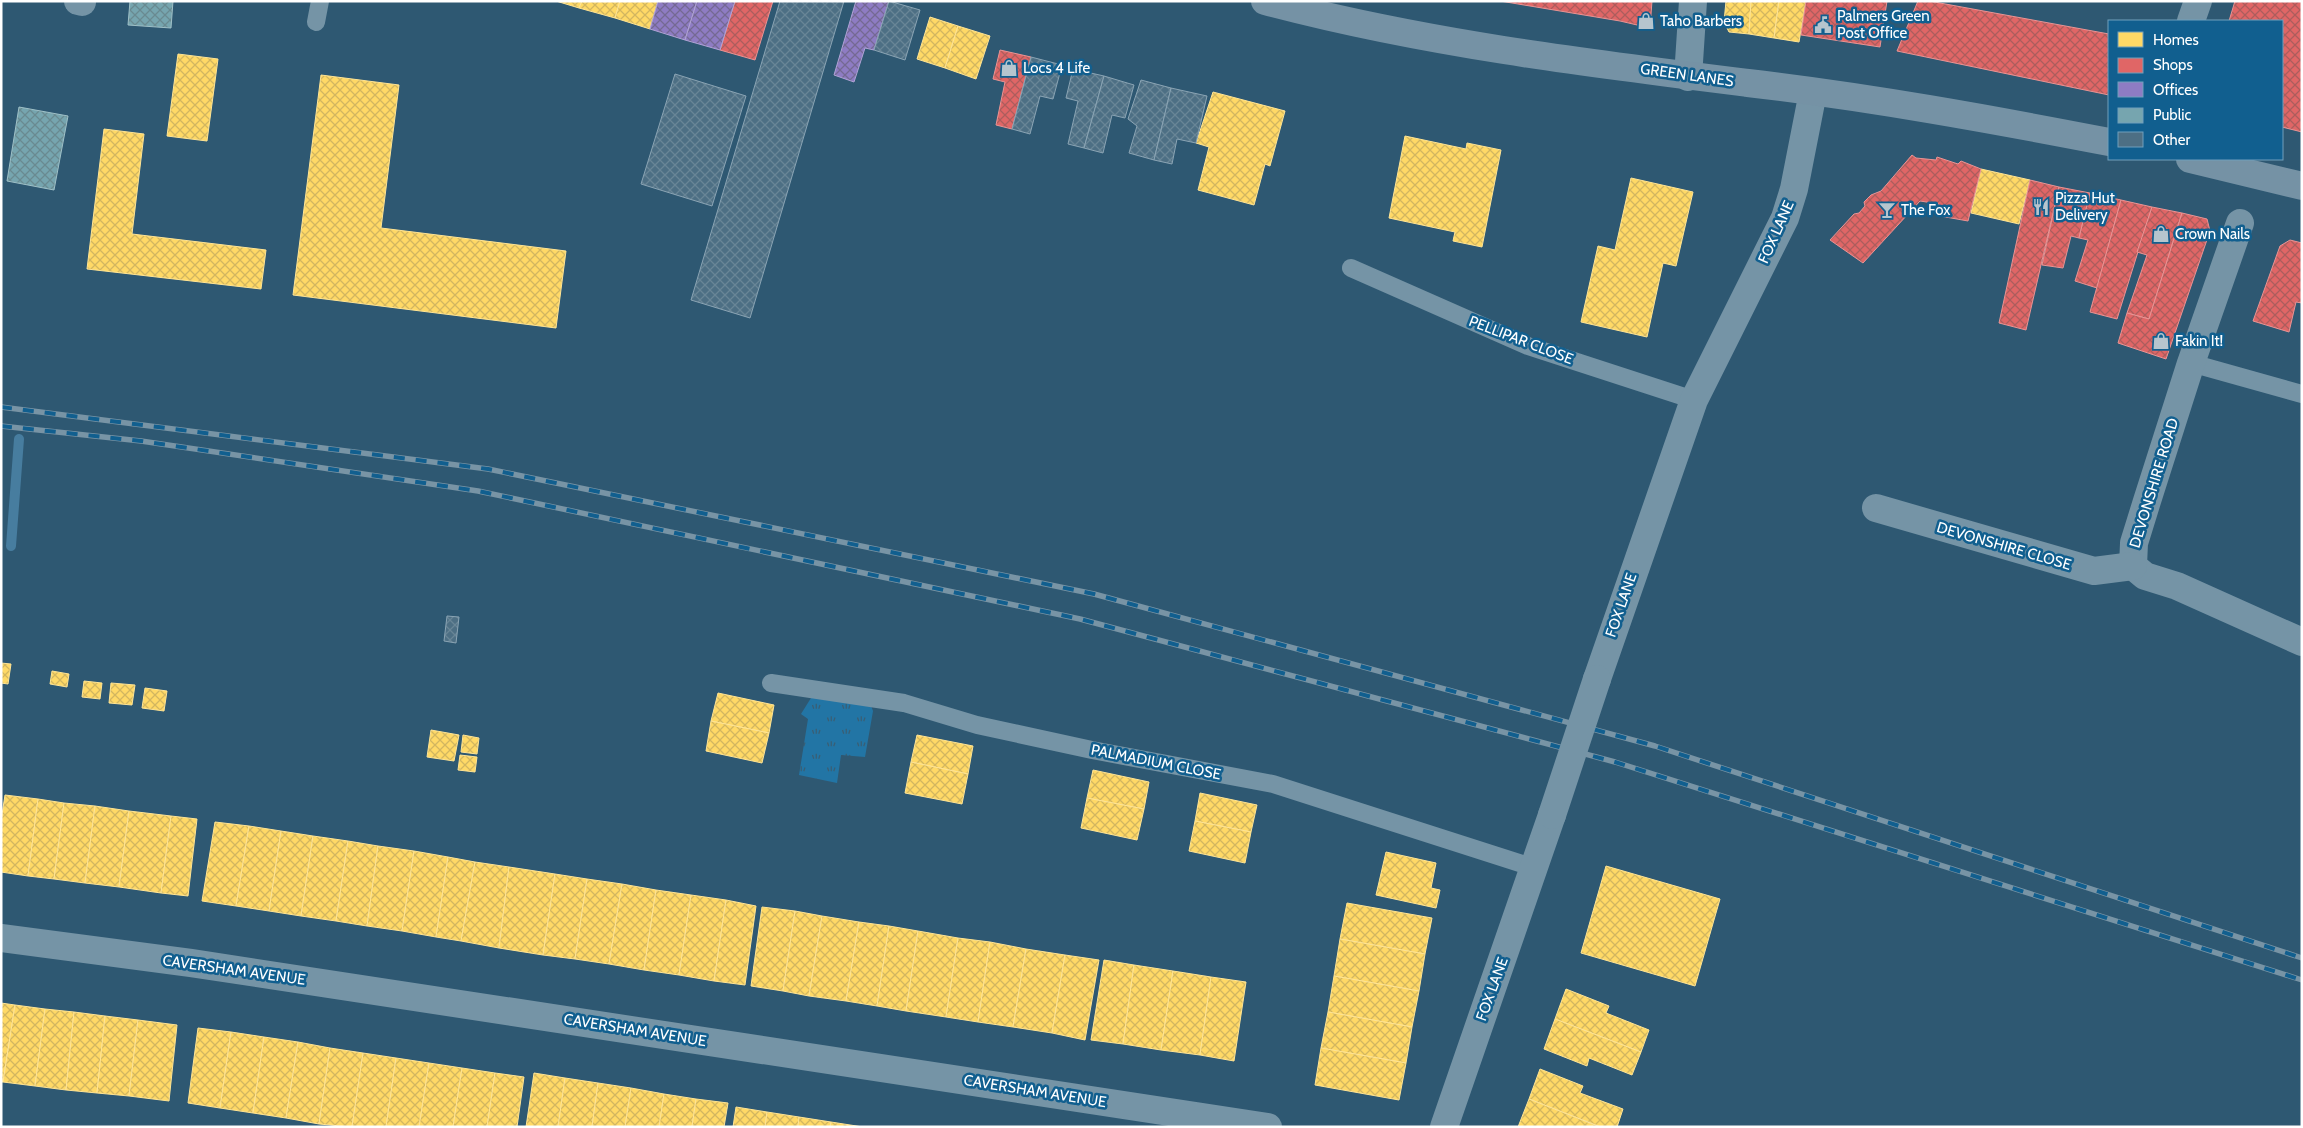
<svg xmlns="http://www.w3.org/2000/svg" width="2303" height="1128" font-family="Cabin,sans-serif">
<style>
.grass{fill:url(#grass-tufts)}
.homes{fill:url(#homes-cross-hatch);stroke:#ffe494}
.shops{fill:url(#shops-cross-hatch);stroke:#e99494}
.offices{fill:url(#offices-cross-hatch);stroke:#b0a3d5}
.public{fill:url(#public-cross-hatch);stroke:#9fc0c7}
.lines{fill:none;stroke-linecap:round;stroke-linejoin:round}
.stream{stroke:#477d9f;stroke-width:10}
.building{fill:url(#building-cross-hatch);stroke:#8aa4b4}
.lane{stroke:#7594a6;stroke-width:18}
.street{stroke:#7594a6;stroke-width:28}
.primary{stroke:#7592a5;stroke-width:28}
.rail-casing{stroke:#7894a5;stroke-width:5.5}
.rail{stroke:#115f8f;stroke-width:4;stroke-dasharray:11;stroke-linecap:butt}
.street-bridge{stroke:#7594a6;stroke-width:28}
.labels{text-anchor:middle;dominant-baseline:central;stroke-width:5;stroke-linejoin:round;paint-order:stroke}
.poi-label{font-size:15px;fill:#fff;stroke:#115f8f;text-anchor:start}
.street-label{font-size:15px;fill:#fff;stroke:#115f8f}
</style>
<defs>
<pattern id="grass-tufts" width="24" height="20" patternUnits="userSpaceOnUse" patternTransform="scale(1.25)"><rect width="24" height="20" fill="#2275a5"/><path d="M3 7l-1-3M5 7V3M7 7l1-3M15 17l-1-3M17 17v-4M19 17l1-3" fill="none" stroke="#395e74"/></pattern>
<pattern id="homes-cross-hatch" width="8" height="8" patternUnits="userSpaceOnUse" patternTransform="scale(1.25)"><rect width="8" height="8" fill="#ffd966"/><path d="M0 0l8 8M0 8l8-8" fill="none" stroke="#d2b660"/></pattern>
<pattern id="shops-cross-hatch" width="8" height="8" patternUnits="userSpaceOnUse" patternTransform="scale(1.25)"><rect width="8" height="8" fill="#e06666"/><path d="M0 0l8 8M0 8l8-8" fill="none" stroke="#ac5d5d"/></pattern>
<pattern id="offices-cross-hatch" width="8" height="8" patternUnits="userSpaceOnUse" patternTransform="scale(1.25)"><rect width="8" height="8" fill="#8e7cc3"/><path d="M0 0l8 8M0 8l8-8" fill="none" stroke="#746993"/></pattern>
<pattern id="public-cross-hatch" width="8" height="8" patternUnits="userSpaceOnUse" patternTransform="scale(1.25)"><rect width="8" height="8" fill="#76a5af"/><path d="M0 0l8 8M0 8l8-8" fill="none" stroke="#698a91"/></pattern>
<pattern id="building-cross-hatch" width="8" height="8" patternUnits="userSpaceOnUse" patternTransform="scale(1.25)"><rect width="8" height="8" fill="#4d6f84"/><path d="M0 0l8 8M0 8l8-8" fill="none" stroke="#688596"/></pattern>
</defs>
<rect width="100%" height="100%" fill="#2e5872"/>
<path class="grass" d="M830 693 870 703 873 711 865 757 841 755 837 783 799 775 808 719 801 714 811 698Z"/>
<g class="homes">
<path d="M556 1H582L579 8Z"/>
<path d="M582 1H620L615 18 579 8Z"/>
<path d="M620 1H658L650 29 615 18Z"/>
<path d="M1726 1H1751L1749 34 1729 32 1724 22Z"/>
<path d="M1751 1H1779L1774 38 1749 34Z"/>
<path d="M1779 1H1806L1799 42 1774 38Z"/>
<path d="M930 17 958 26 945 68 917 59Z"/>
<path d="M958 26 990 36 976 79 945 68Z"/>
<path d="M178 54 218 59 207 141 167 136Z"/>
<path d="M321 75 399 85 381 228 566 251 556 328 293 295Z"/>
<path d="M1213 92 1285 111 1270 166 1265 164 1254 205 1198 190 1209 147 1196 143Z"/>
<path d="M104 129 144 134 132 234 266 250 261 289 87 269Z"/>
<path d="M1405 136 1466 149 1467 143 1501 150 1482 247 1453 241 1455 232 1389 218Z"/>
<path d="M1981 169 2030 180 2019 224 1971 213Z"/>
<path d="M1631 178 1693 192 1676 266 1663 263 1647 337 1581 322 1598 246 1615 250Z"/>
<path d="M1 663 11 664 8 684 1 683Z"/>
<path d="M52 671 69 674 67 687 50 684Z"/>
<path d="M84 681 102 683 100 699 82 697Z"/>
<path d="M111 683 135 685 132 705 109 703Z"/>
<path d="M145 688 167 691 164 711 142 708Z"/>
<path d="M718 693 774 705 769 733 711 721Z"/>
<path d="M711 721 769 733 762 763 706 751Z"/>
<path d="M431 730 459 735 454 761 427 757Z"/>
<path d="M463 735 479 738 477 754 461 752Z"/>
<path d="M917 735 973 746 968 774 911 762Z"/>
<path d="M460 755 477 757 475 772 458 770Z"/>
<path d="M911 762 968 774 962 804 905 793Z"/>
<path d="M1093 770 1149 782 1144 809 1087 798Z"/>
<path d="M1200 793 1257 805 1251 832 1195 821Z"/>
<path d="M5 795 38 799 28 876 1 872V821Z"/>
<path d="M1087 798 1144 809 1137 840 1081 828Z"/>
<path d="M38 799 64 803 54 879 28 876Z"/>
<path d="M64 803 95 806 85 883 54 879Z"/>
<path d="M95 806 129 811 119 887 85 883Z"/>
<path d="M129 811 171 816 161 893 119 887Z"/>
<path d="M171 816 197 819 188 896 161 893Z"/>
<path d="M1195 821 1251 832 1245 863 1189 851Z"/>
<path d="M215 822 249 826 236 906 202 901Z"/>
<path d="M249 826 281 831 269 911 236 906Z"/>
<path d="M281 831 313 836 301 916 269 911Z"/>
<path d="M313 836 348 841 336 921 301 916Z"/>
<path d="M348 841 378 846 367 926 336 921Z"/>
<path d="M378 846 414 851 402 931 367 926Z"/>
<path d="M414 851 448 857 436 937 402 931Z"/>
<path d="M1386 852 1436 863 1431 888 1440 890 1436 908 1376 895Z"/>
<path d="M448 857 475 862 461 941 436 937Z"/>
<path d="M475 862 509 867 499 948 461 941Z"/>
<path d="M1606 866 1720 899 1695 986 1581 953Z"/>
<path d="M509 867 555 874 543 955 499 948Z"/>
<path d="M555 874 587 879 575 959 543 955Z"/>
<path d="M587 879 622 884 609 964 575 959Z"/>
<path d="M622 884 656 890 644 970 609 964Z"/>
<path d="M656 890 691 895 679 975 644 970Z"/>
<path d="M691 895 726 900 714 981 679 975Z"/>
<path d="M726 900 756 906 745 985 714 981Z"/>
<path d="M1347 903 1432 918 1425 954 1340 939Z"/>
<path d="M762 907 795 911 783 991 751 986Z"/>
<path d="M795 911 822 916 809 996 783 991Z"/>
<path d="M822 916 859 922 846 1001 809 996Z"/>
<path d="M859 922 889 926 877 1006 846 1001Z"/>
<path d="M889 926 918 931 906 1011 877 1006Z"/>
<path d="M918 931 958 938 946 1017 906 1011Z"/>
<path d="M958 938 990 942 978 1022 946 1017Z"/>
<path d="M1340 939 1425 954 1419 991 1334 976Z"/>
<path d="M990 942 1026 949 1013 1027 978 1022Z"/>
<path d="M1026 949 1065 955 1052 1033 1013 1027Z"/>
<path d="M1065 955 1099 960 1085 1040 1052 1033Z"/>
<path d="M1104 960 1134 965 1123 1044 1091 1040Z"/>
<path d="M1134 965 1173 971 1161 1050 1123 1044Z"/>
<path d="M1173 971 1211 977 1200 1055 1161 1050Z"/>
<path d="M1334 976 1419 991 1412 1027 1328 1012Z"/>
<path d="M1211 977 1246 982 1234 1061 1200 1055Z"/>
<path d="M1566 989 1609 1006 1606 1013 1649 1030 1641 1052 1555 1019Z"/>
<path d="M1 1003 15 1005 3 1082H1Z"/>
<path d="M15 1005 45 1009 35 1086 3 1082Z"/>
<path d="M45 1009 74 1012 66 1090 35 1086Z"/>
<path d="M74 1012 105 1016 97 1093 66 1090Z"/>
<path d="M1328 1012 1412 1027 1406 1063 1321 1048Z"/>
<path d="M105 1016 138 1020 129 1096 97 1093Z"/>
<path d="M1555 1019 1641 1052 1632 1075 1589 1058 1587 1066 1544 1049Z"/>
<path d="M138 1020 177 1025 169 1101 129 1096Z"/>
<path d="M198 1028 231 1032 220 1108 188 1103Z"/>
<path d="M231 1032 264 1037 253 1113 220 1108Z"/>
<path d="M264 1037 298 1042 286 1118 253 1113Z"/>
<path d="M298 1042 330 1048 319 1124 286 1118Z"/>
<path d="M330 1048 363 1053 352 1127 319 1124Z"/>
<path d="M1321 1048 1406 1063 1399 1100 1315 1085Z"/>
<path d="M363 1053 396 1058 386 1127H352Z"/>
<path d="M396 1058 429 1063 419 1127H386Z"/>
<path d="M429 1063 462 1068 453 1127H419Z"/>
<path d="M462 1068 495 1073 487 1127H453Z"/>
<path d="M1540 1069 1583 1086 1580 1093 1623 1109 1617 1127H1601L1529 1099Z"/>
<path d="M495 1073 524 1077 517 1127H487Z"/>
<path d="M534 1073 565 1078 558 1127H526Z"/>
<path d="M565 1078 598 1083 592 1127H558Z"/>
<path d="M598 1083 631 1088 625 1127H592Z"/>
<path d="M631 1088 664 1094 659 1127H625Z"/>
<path d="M664 1094 696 1099 692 1127H659Z"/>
<path d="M696 1099 728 1103 724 1127H692Z"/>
<path d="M1529 1099 1600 1127H1518Z"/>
<path d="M736 1107 767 1112 765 1127H733Z"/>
<path d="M767 1112 799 1117 798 1127H765Z"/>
<path d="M799 1117 831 1122 830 1127H798Z"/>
<path d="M831 1122 863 1127H830Z"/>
</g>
<g class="shops">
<path d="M735 1H773L755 60 720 50Z"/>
<path d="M1500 1H1652L1650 28 1620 21Z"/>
<path d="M1806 1H1887L1880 47 1801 35Z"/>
<path d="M1918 1H1929L2109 34V95L1897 51Z"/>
<path d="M2235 1H2302V132L2282 127V21H2229Z"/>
<path d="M1000 50 1031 57 1012 129 996 125 1005 82 993 79Z"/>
<path d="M1912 155 1916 158 1936 160 1937 157 1958 164 1961 161 1981 169 1968 221 1940 216 1939 204 1920 201 1863 263 1830 240 1854 214 1859 213 1865 206 1864 202 1871 195 1881 191Z"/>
<path d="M2030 180 2059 187 2026 330 1999 323Z"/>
<path d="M2059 187 2090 193 2079 238 2071 236 2063 268 2042 265Z"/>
<path d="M2090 193 2121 200 2097 288 2075 281 2088 240 2079 238Z"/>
<path d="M2121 200 2152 207 2117 319 2090 312Z"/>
<path d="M2152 207 2182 213 2149 319 2127 313 2147 255 2137 252Z"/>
<path d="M2182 213 2207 219 2210 231 2166 359 2118 343 2127 313 2149 319Z"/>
<path d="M2290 240 2302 243V303L2296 302 2289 332 2253 321 2280 246Z"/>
</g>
<g class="offices">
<path d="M658 1H697L685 40 650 29Z"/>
<path d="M697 1H735L720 50 685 40Z"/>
<path d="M856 1H889L874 50 865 48 854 82 834 75Z"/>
</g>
<g class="public">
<path d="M130 1H173L171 28 128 25Z"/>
<path d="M19 107 68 116 54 190 7 181Z"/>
</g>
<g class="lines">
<path class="stream" d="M11 546 19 439"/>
</g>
<g class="building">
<path d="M780 1H844L750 318 691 300Z"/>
<path d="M889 1 920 10 905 60 874 50Z"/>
<path d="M1031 57 1062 65 1053 99 1040 96 1030 134 1012 129Z"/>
<path d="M1073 69 1104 76 1084 148 1068 144 1078 101 1066 98Z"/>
<path d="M675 74 746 96 712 206 641 184Z"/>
<path d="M1104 76 1134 85 1125 118 1112 115 1103 153 1084 148Z"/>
<path d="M1141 80 1171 88 1154 160 1129 153 1137 126 1128 119Z"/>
<path d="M1171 88 1207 96 1196 143 1177 139 1172 164 1154 160Z"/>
<path d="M447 616 459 617 456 643 444 641Z"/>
</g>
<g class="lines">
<g class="lane">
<path d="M316 22 320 1"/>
<path d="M1351 268 1528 346 1694 400"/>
<path d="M2191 363 2302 394"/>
<path d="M771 683 904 703 977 725 1092 750 1273 784 1535 868"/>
</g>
<g class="street">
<path d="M78 1 82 2"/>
<path d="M2191 21 2198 1"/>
<path d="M1688 77 1693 1"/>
<path d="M2240 223 2191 363 2147 501 2134 543 2133 566 2145 576 2177 586 2302 642"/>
<path d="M1876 508 2094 571 2133 566"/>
<path d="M1597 679 1694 400 1785 218 1794 189 1813 92"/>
<path d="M1 938 191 963 1268 1127"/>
<path d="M1444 1127 1552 815"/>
</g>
<g class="primary">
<path d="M1265 1C1423 43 1586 63 1748 83 1869 97 1990 119 2109 142"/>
<path d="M2190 159 2302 186"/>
</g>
<g class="rail-casing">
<g id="rail">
<path d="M1 407 488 469 1094 594 1655 746 2302 958"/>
<path d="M1 426 141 441 478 491 1080 619 1615 762 2302 980"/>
</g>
</g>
<use href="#rail" class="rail"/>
<path class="street-bridge" d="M1552 815 1597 679"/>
</g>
<defs>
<g id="shop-bare" transform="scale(1.35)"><path d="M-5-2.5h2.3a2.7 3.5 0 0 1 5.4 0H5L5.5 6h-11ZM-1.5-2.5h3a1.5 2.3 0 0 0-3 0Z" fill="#b6c5ce" stroke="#115f8f" stroke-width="2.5" paint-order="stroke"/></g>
<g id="civic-bare" transform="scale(1.35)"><path d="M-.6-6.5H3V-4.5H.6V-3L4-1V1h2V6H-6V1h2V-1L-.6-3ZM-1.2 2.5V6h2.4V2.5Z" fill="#b6c5ce" stroke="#115f8f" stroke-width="2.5" paint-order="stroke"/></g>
<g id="restaurant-bare" transform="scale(1.35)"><path d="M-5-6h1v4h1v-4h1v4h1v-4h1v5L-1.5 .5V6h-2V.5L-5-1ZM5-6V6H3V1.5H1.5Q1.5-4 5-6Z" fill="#b6c5ce" stroke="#115f8f" stroke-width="2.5" paint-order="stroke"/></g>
<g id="bar-bare" transform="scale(1.35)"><path d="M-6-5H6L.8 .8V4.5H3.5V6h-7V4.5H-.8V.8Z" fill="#b6c5ce" stroke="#115f8f" stroke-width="2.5" paint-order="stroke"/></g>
</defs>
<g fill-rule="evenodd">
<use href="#shop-bare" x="1646" y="21"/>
<use href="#civic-bare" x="1823" y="25"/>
<use href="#shop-bare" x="1009" y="68"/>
<use href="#restaurant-bare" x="2041" y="207"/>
<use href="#bar-bare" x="1887" y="210"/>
<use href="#shop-bare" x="2161" y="234"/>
<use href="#shop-bare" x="2161" y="341"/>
</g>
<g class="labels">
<g class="poi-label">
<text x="1837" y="16">Palmers Green<tspan x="1837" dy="17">Post Office</tspan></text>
<text x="1660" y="21">Taho Barbers</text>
<text x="1023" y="68">Locs 4 Life</text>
<text x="2055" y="198">Pizza Hut<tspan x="2055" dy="17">Delivery</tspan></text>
<text x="1901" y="210">The Fox</text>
<text x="2175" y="234">Crown Nails</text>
<text x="2175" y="341">Fakin It!</text>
</g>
<g class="street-label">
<text transform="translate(1687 75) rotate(8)">GREEN LANES</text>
<text transform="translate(1776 232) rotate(-66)">FOX LANE</text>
<text transform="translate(1521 340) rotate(21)">PELLIPAR CLOSE</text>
<text transform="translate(2154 483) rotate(-73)">DEVONSHIRE ROAD</text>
<text transform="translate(2004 546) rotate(16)">DEVONSHIRE CLOSE</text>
<text transform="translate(1621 605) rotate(-71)">FOX LANE</text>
<text transform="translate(1156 762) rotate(11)">PALMADIUM CLOSE</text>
<text transform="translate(234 970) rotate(8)">CAVERSHAM AVENUE</text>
<text transform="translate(1492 989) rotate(-70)">FOX LANE</text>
<text transform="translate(635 1030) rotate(9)">CAVERSHAM AVENUE</text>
<text transform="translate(1035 1091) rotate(9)">CAVERSHAM AVENUE</text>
</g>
</g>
<rect width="2303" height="1128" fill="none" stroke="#ffffff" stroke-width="5"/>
<rect x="2108" y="20" width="175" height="140" fill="#115f8f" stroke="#709fbc"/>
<rect x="2118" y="32" width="25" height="15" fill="#ffd966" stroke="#709fbc"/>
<text x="2153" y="45" font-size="15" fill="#ffffff">Homes</text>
<rect x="2118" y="58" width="25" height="15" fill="#e06666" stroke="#709fbc"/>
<text x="2153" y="70" font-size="15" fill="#ffffff">Shops</text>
<rect x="2118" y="82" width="25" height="15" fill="#8e7cc3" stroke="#709fbc"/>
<text x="2153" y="95" font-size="15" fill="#ffffff">Offices</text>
<rect x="2118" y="108" width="25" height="15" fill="#76a5af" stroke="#709fbc"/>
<text x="2153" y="120" font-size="15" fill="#ffffff">Public</text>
<rect x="2118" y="132" width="25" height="15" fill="#4d6f84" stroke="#709fbc"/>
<text x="2153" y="145" font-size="15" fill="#ffffff">Other</text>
</svg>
